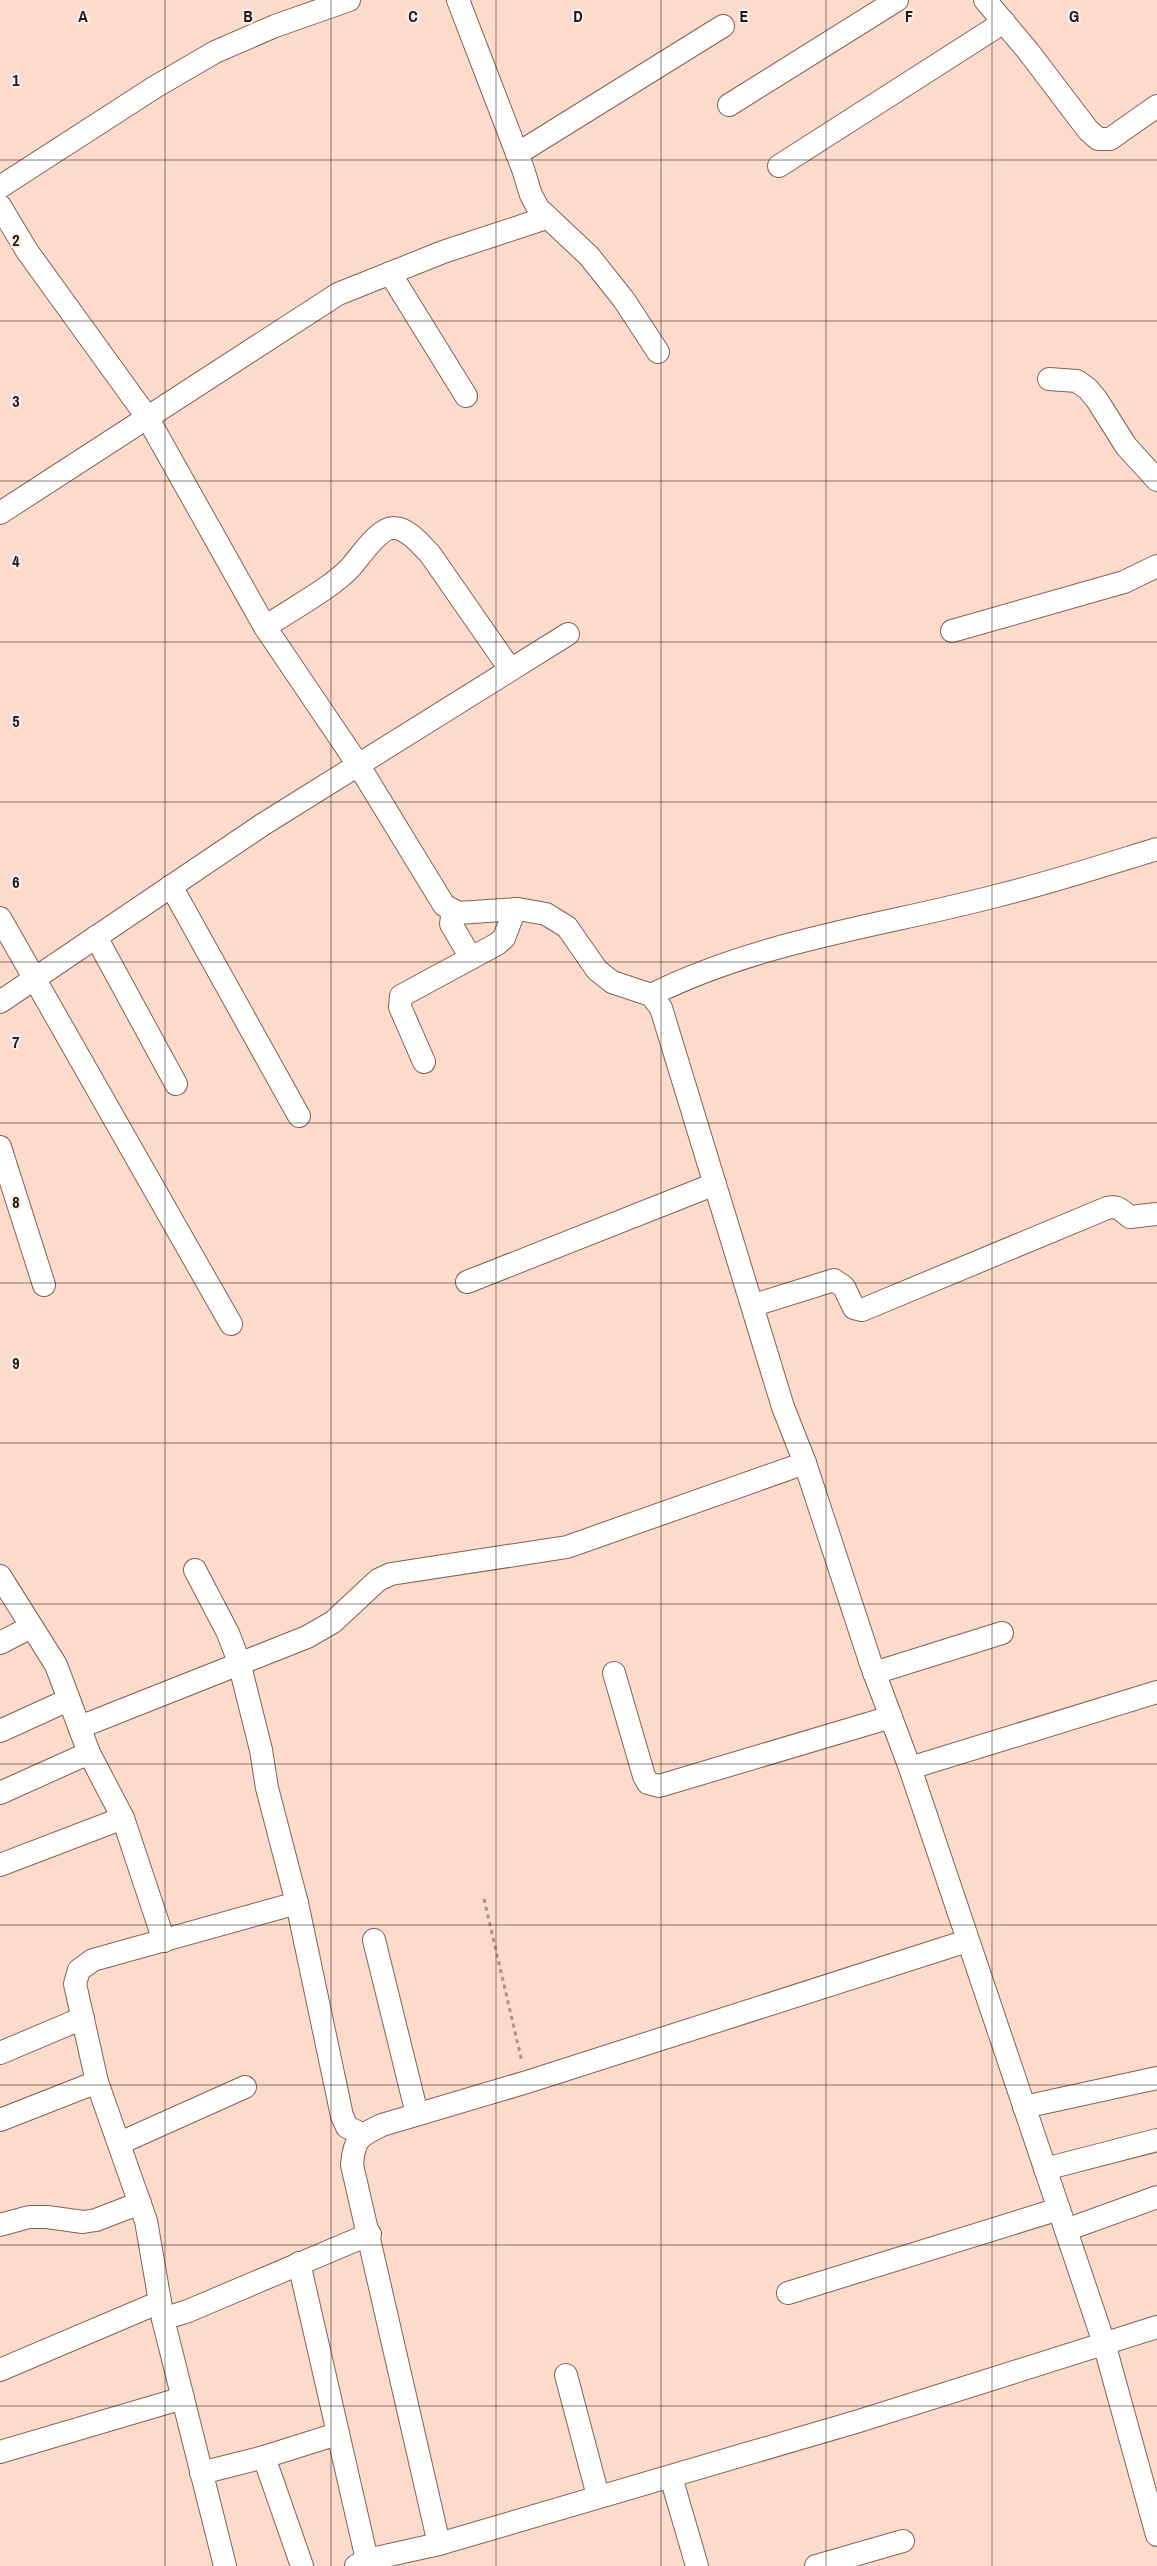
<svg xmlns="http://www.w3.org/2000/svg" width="1157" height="2566" font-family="'Archivo Narrow',sans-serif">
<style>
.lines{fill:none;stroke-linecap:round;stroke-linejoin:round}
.minor-casing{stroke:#806255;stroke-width:24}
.path{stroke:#ad9388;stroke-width:3;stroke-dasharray:4 4;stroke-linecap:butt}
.minor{stroke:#fff;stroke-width:22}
.grid{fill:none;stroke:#251914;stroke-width:1;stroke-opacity:0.55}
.grid-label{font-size:16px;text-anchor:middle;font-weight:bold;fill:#251914;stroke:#fbede7;stroke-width:4.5;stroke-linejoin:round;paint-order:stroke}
</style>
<rect width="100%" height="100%" fill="#fddbcc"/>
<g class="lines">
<g class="minor-casing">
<g id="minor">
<path d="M458 0 523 169 531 195 538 208 589 256 624 300 658 352"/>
<path d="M985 0 1028 51 1088 130 1098 139H1110L1157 106"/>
<path d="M729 105 897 0"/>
<path d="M517 154 723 26"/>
<path d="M779 166 1004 22"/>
<path d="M0 187 155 87 215 52 275 26 349 0"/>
<path d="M0 206 27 251 147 417 265 627 359 766 444 905 458 913 518 909 546 914 567 927 597 970 612 982 651 995 661 1008 783 1407 805 1463 871 1664 910 1768 1104 2343 1157 2535"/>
<path d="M390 273 466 396"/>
<path d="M1049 379 1077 381 1088 389 1097 400 1126 446 1157 480"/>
<path d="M0 513 338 294 443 252 546 218"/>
<path d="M265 627C290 610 330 589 350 568 360 557 379 527 394 528 408 528 421 545 430 554L510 669"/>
<path d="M952 631 1124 582 1157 566"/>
<path d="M171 886 299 1116"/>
<path d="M458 913 452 917 451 924 471 958"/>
<path d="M0 918 231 1324"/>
<path d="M96 937 176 1084"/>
<path d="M651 995C761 940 883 926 1000 895 1053 882 1105 865 1157 849"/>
<path d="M0 1002 262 825 568 634"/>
<path d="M424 1062 400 1007 401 996 497 944 504 938 515 909"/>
<path d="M0 1147 44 1285"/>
<path d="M467 1282 715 1184"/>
<path d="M754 1305 834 1280 844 1287 854 1308 862 1310 1107 1208C1119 1205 1121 1211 1130 1217L1157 1214"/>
<path d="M195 1570 228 1633 239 1662 261 1750 267 1788 297 1903 342 2116 347 2127 362 2134"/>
<path d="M0 1576 56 1665 89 1753 123 1818 164 1941"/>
<path d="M0 1643 31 1627"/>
<path d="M614 1673 644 1776 648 1783 659 1786 891 1717"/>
<path d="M874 1673 1002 1633"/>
<path d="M80 1727 307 1637 333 1622 378 1580 391 1574 567 1547 805 1463"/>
<path d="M0 1731 68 1700"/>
<path d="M910 1768 1157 1692"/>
<path d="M0 1793 89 1753"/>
<path d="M0 1865 123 1818"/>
<path d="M374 1940 417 2114"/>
<path d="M0 2053 83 2018"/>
<path d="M1024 2107 1157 2078"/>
<path d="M0 2120 97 2082"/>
<path d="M120 2143 245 2087"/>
<path d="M1045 2169 1157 2140"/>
<path d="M0 2225 29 2217H47L83 2222 96 2220 140 2203"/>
<path d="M1066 2230 1157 2197"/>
<path d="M299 2263 367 2560"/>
<path d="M788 2293 1059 2209"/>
<path d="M163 2319 188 2311 370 2234"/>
<path d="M0 2370 160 2302"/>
<path d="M566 2375 598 2496"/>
<path d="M0 2452 183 2398"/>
<path d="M264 2457 302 2566"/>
<path d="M201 2473 264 2457 337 2434"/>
<path d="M671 2477 697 2566"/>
<path d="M439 2544 352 2165C354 2139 359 2136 382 2125L527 2082 967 1941"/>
<path d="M225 2566 163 2319 146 2221 97 2082 75 1984 79 1970 93 1960 297 1903"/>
<path d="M356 2566 367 2560 439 2544 859 2421 1157 2327"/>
<path d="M816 2566 903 2541"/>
</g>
</g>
<path class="path" d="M484 1899 522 2062"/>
<use href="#minor" class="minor"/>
</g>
<path class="grid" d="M165 0V2566M331 0V2566M496 0V2566M661 0V2566M826 0V2566M992 0V2566M0 160H1157M0 321H1157M0 481H1157M0 642H1157M0 802H1157M0 962H1157M0 1123H1157M0 1283H1157M0 1443H1157M0 1604H1157M0 1764H1157M0 1925H1157M0 2085H1157M0 2245H1157M0 2406H1157"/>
<g class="grid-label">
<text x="83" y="22">A</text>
<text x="248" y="22">B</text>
<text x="413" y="22">C</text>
<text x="578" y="22">D</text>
<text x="744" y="22">E</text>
<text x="909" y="22">F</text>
<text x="1074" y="22">G</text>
<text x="16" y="86">1</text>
<text x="16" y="246">2</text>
<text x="16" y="407">3</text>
<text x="16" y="567">4</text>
<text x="16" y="727">5</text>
<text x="16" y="888">6</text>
<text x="16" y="1048">7</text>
<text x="16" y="1208">8</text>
<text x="16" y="1369">9</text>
</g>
</svg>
